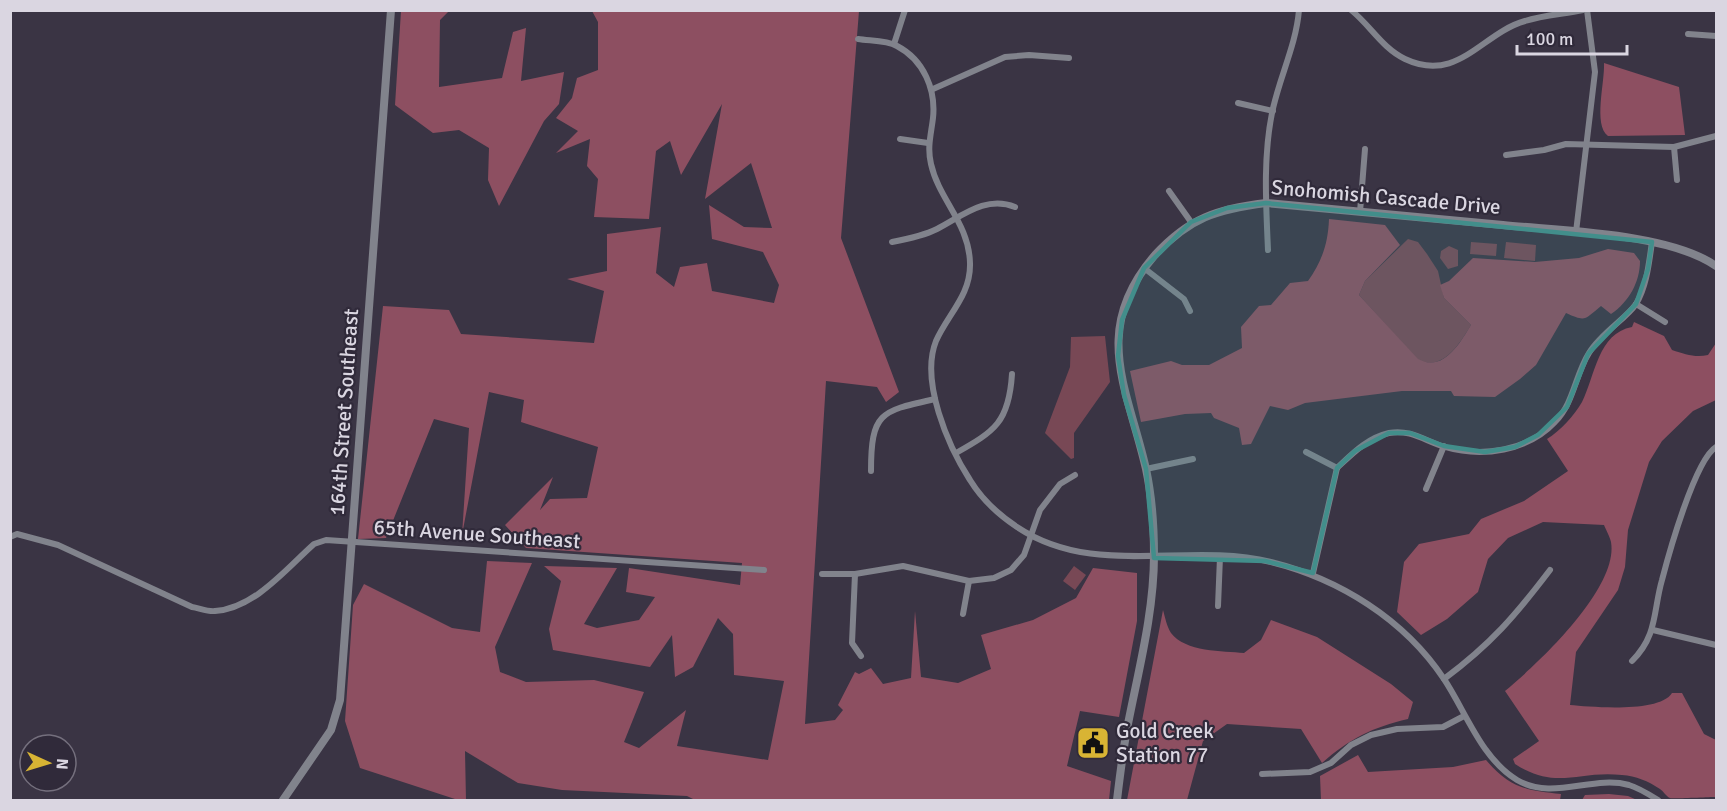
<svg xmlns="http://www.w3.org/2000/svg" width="1727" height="811" font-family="Signika,sans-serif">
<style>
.green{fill:#784855}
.forest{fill:#8d4f61}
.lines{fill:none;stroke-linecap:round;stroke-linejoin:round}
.minor{stroke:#81838c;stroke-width:6}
.tertiary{stroke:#81838c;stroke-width:8}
.marked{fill:#428e8b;fill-opacity:0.2;stroke:#428e8b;stroke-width:4.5;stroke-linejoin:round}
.labels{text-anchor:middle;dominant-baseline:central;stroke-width:4.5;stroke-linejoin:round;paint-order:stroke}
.street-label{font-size:21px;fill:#dad6e1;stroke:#302a3a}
.poi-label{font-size:21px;fill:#dad6e1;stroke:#302a3a;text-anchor:start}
</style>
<rect width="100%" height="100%" fill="#3a3444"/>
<g class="green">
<path d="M1408 239 1418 242 1427 254 1438 271 1444 298 1471 325C1460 343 1443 372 1418 360L1359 295 1365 281Z"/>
<path d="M1471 242 1497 244 1496 256 1470 254Z"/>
<path d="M1506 242 1536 245 1535 261 1504 258Z"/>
<path d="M1449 246 1458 250V266L1448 269 1440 258 1441 251Z"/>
<path d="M1105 336 1110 382 1074 433V458L1071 459 1045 433 1070 367 1071 337Z"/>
<path d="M1074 566 1086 575 1075 590 1063 581Z"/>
</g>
<g class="forest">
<path d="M401 11H449L440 20 439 87 502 78 513 32 526 28 521 81 564 72 559 104 544 121 499 206 488 180 489 148 459 130 433 133 395 105Z"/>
<path d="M592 11H859L841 238 899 392 886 402 877 387 826 381 805 724 835 720 843 710 838 705 855 672 859 674 871 668 883 684 911 678 915 611 921 677 958 683 991 669 981 635 1033 620 1076 598 1093 568 1137 573V621L1119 717 1080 711 1067 766 1111 781 1109 800H695L687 796 562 790 518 783 465 751 466 800H458L360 768 345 721 353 605 364 584 452 628 480 632 487 561 532 563 495 647 500 672 526 682 594 680 644 692 624 742 639 748 686 710 677 746 768 760 784 681 734 675 733 634 718 618 693 667 675 677 672 635 650 667 553 650 549 629 561 581 544 566 617 568 584 624 597 628 639 620 655 597 626 592 629 568 740 585 742 563 526 548 505 525 553 477 540 510 550 499 587 498 598 447 521 422 524 400 489 392 462 535 469 428 434 419 386 538 358 539 383 306 449 310 461 334 594 343 604 291 567 279 607 271V234L661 227 656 273 674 287 680 267 707 263 712 291 774 303 779 285 763 252 712 239 709 205 744 227 772 228 751 163 705 199 722 104 681 175 670 141 656 151 649 219 594 217 598 179 587 166 590 139 556 153 578 131 556 118 572 98 577 78 598 70V22Z"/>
<path d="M1604 63 1679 87 1685 135 1608 136C1593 125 1605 82 1604 63Z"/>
<path d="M1329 219 1385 225 1400 245 1365 281 1359 295 1418 359C1443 373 1460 343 1471 325L1444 298 1440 285 1449 281 1473 258 1535 262 1579 258 1608 249 1634 253 1640 261C1640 282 1629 302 1611 314L1601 306C1584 320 1586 322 1566 313L1536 365 1520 379 1495 397 1454 396 1451 391H1402L1305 403 1288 410 1270 406 1251 444 1242 445 1239 428 1214 418 1211 413 1185 414 1141 422 1130 371 1171 361 1182 365H1209L1242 348 1241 327 1259 306 1271 305 1290 283 1308 281C1322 261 1328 244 1329 219Z"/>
<path d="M1634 322 1664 336 1672 350C1685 354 1695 358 1708 355L1716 343V400L1693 411 1662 441 1649 462 1628 530 1625 567 1618 590 1576 652 1570 705C1592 707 1660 713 1672 693H1682L1704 734 1716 740V797C1708 797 1673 799 1670 798 1667 797 1663 791 1660 789 1648 781 1636 776 1622 775 1578 770 1557 791 1515 764L1513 759 1539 741 1505 691C1538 664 1619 588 1611 542 1610 537 1606 530 1604 525L1543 522 1508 538 1488 559 1478 592 1447 619 1421 635 1397 612 1404 562 1419 544 1469 534 1481 519 1524 501 1568 471 1547 439C1560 431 1574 416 1582 402 1595 376 1598 333 1632 327Z"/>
<path d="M1163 610C1165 617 1167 627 1171 633 1185 652 1223 651 1244 653L1261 640 1271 620 1317 637 1391 684 1413 702 1408 719C1373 727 1349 739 1322 763L1301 729 1227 724 1203 741 1187 800H1127Z"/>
<path d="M1358 755 1368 772 1453 767 1486 760C1509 787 1526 791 1561 794L1560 800H1321L1320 776Z"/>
<path d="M1609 794 1628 796 1637 800H1582L1585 795Z"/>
</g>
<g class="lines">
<g class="minor">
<path d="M1351 10C1370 25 1382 48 1405 59 1458 84 1482 33 1525 21 1543 15 1564 14 1583 10"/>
<path d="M1688 34 1716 36"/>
<path d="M858 39C870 41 886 40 897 46 924 60 936 90 933 118 931 135 927 147 931 164 939 200 969 223 970 263 971 295 948 314 936 341 920 381 948 446 970 480 981 498 999 515 1017 527 1095 579 1185 541 1271 562 1339 579 1404 619 1444 679 1466 712 1481 758 1517 780 1553 801 1592 775 1629 785 1639 788 1650 795 1658 800"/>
<path d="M894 44 905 10"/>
<path d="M933 89 1005 57 1029 55 1069 58"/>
<path d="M1238 103 1273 111"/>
<path d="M900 139 928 143"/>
<path d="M1674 147 1677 180"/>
<path d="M1506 155 1544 150 1566 144 1674 147 1716 136"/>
<path d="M1169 191 1191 222"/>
<path d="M1360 212 1365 149"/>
<path d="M1576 232 1595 72 1587 10"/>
<path d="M892 242C908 239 923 236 937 229 962 216 986 195 1015 207"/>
<path d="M1268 250C1266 204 1263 158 1272 113 1279 78 1296 46 1299 10"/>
<path d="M1144 268 1184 299 1190 311"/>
<path d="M1636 304 1665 322"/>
<path d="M1306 452 1337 468"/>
<path d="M956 453C995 431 1009 422 1012 374"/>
<path d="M1337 468C1352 454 1367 438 1389 433 1411 429 1425 441 1445 447 1482 458 1528 451 1555 422 1574 403 1575 375 1589 353 1602 332 1626 319 1636 304 1647 286 1649 262 1652 242"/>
<path d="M1146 469 1193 459"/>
<path d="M871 471C871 412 881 411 935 399"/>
<path d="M1426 489 1444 446"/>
<path d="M10 537 17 534 58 545 192 607C199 608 208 612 215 611 254 609 287 568 314 544L326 540 764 570"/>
<path d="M1313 573 1337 468"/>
<path d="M822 574H855L903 566 969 581 994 578 1011 570 1024 555 1040 510 1060 484 1075 475"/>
<path d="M855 574 852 643 861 656"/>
<path d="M1218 606 1220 557"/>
<path d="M963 614 969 581"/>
<path d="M1653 630 1716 645"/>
<path d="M1632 661C1658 635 1653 611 1662 580 1669 553 1695 460 1716 447"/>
<path d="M1444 679C1491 644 1515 616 1550 570"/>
<path d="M1262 774 1310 772 1331 763 1351 745 1371 735 1397 729 1443 727 1464 716"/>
</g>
<g class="tertiary">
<path d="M283 800 331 730 340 700 391 10"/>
<path d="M1117 800C1120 775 1123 749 1128 724 1139 668 1154 612 1154 555 1154 526 1152 497 1146 469 1128 389 1090 330 1155 255 1189 218 1217 209 1266 203 1345 211 1424 218 1503 225 1562 231 1669 233 1716 266"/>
</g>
</g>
<path class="marked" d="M1266 203 1652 242 1648 269 1636 304 1588 354 1567 407 1538 435 1515 447 1485 452 1444 446 1410 433H1389L1355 451 1337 468 1313 573 1265 561 1154 558 1146 469 1124 395 1118 356 1122 320 1144 268 1191 222 1227 208Z"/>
<defs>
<g id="civic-square" transform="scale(1.725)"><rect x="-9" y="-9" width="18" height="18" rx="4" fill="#d8b434" stroke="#302a3a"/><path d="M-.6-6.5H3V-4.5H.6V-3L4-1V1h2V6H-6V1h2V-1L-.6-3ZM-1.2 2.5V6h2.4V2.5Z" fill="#111"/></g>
</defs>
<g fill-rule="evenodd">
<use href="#civic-square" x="1093" y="743"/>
</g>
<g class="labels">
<g class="street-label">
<text transform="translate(1386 197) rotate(5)">Snohomish Cascade Drive</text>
<text transform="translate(344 412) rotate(-86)">164th Street Southeast</text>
<text transform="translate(477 534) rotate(4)">65th Avenue Southeast</text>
</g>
<g class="poi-label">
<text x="1116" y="731">Gold Creek<tspan x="1116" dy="24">Station 77</tspan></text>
</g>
</g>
<rect width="1727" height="811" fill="none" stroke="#dad6e1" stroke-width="24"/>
<g transform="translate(48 763) rotate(94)"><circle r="28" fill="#302a3a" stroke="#746f7d" stroke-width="1.5"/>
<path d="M0-4.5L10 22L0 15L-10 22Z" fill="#d8b434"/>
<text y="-9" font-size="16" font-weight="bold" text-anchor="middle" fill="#dad6e1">N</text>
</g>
<path d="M1517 45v9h110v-9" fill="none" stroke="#dad6e1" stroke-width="3"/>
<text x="1526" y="45" font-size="18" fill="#dad6e1" stroke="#302a3a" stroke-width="4.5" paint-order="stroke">100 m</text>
</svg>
